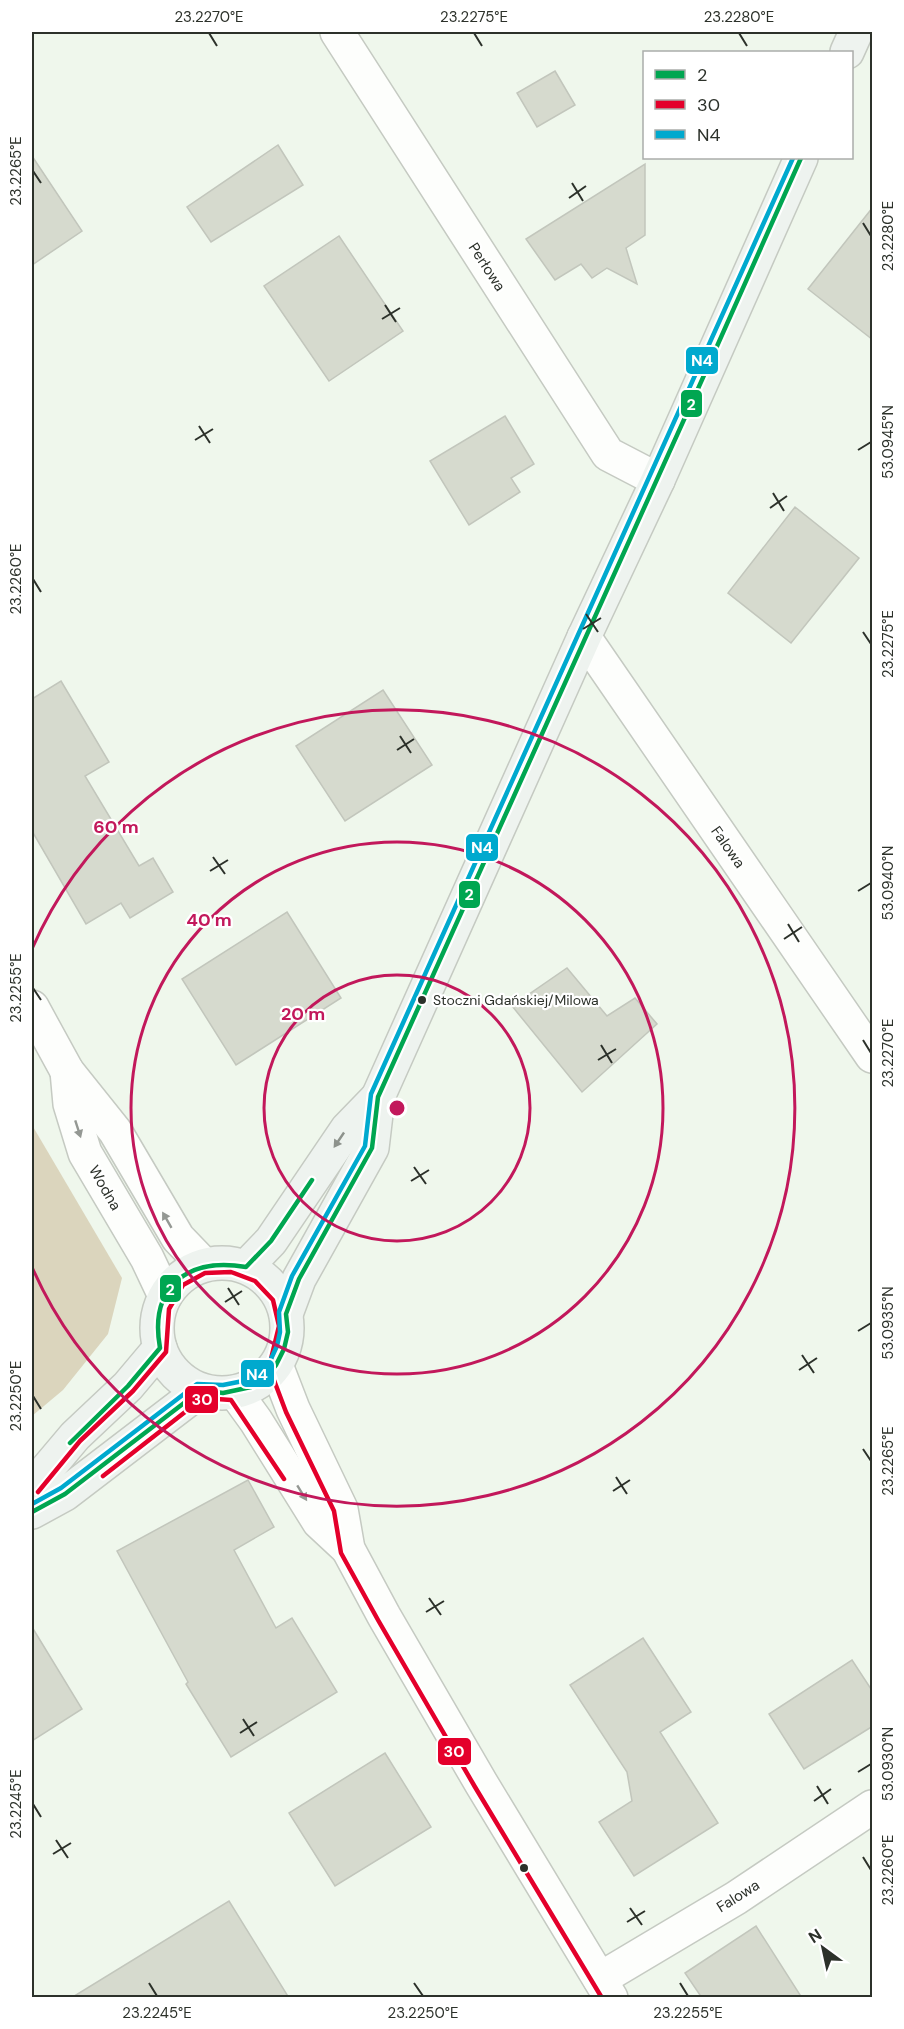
<svg xmlns="http://www.w3.org/2000/svg" width="904" height="2029" font-family="'DM Sans',sans-serif">
<style>
.forest{fill:#dbd5bd}
.building{fill:#d6dace;stroke:#c2c6bc;stroke-width:1.5}
.lines{fill:none;stroke-linecap:round;stroke-linejoin:round}
.street-casing{stroke:#c5cac2;stroke-width:36}
.secondary-casing{stroke:#c5cac2;stroke-width:36}
.street{stroke:#fdfefc;stroke-width:33}
.secondary{stroke:#eef3ef;stroke-width:33}
.bus-1-casing{stroke:#fff;stroke-width:9}
.bus-2-casing{stroke:#fff;stroke-width:9}
.bus-3-casing{stroke:#fff;stroke-width:9}
.bus-1{stroke:#00a651;stroke-width:4.5}
.bus-2{stroke:#e4002b;stroke-width:4.5}
.bus-3{stroke:#00a9ce;stroke-width:4.5}
.oneway{fill:#949893}
.oneway2{fill:#8d928c}
.ticks{fill:none;stroke:#2c312a;stroke-width:2}
.ring{fill:none;stroke:#c2185b;stroke-width:3}
.bus-dot{fill:#2c312a;stroke:#fff;stroke-width:2}
.labels{text-anchor:middle;dominant-baseline:central;stroke-width:4.5;stroke-linejoin:round;paint-order:stroke}
.bus-label{font-size:14px;fill:#2c312a;stroke:#fff;text-anchor:start}
.street-label{font-size:15px;fill:#2c312a;stroke:#fff}
.centre{fill:#c2185b;stroke:#fff;stroke-width:3}
.ring-label{font-size:18px;text-anchor:middle;font-weight:bold;fill:#c2185b;stroke:#fff;stroke-width:4.5;stroke-linejoin:round;paint-order:stroke}
.line-badge{stroke:#fff;stroke-width:2}
.badge-label{font-size:16px;text-anchor:middle;font-weight:bold;fill:#fff}
.neatline{fill:none;stroke:#2c312a;stroke-width:2}
.ticks-label{font-size:15px;text-anchor:middle;fill:#2c312a}
</style>
<rect width="100%" height="100%" fill="#eff7ec"/>
<path class="forest" d="M32 1125 122 1278 108 1334 63 1390 32 1416Z"/>
<g class="building">
<path d="M555 71 575 105 537 127 517 93Z"/>
<path d="M278 145 303 185 211 242 187 207Z"/>
<path d="M32 156 82 231 32 265Z"/>
<path d="M645 164V235L626 248 637 284 607 268 592 278 581 264 555 280 526 239Z"/>
<path d="M873 207V340L808 289Z"/>
<path d="M339 236 403 331 329 381 264 286Z"/>
<path d="M505 416 534 464 511 478 520 492 469 525 430 461Z"/>
<path d="M795 507 859 558 791 643 728 593Z"/>
<path d="M61 681 109 762 85 776 139 866 153 858 173 892 130 918 121 903 86 924 32 831V699Z"/>
<path d="M383 690 432 765 345 821 296 746Z"/>
<path d="M287 912 341 998 236 1065 182 979Z"/>
<path d="M567 968 607 1016 635 998 657 1024 582 1092 512 1006Z"/>
<path d="M248 1480 274 1527 234 1550 276 1628 292 1618 337 1692 231 1757 186 1684 188 1682 117 1551Z"/>
<path d="M32 1627 82 1709 32 1741Z"/>
<path d="M643 1638 691 1712 660 1732 718 1823 634 1876 599 1822 632 1801 627 1772 570 1685Z"/>
<path d="M852 1660 873 1692V1726L804 1769 769 1714Z"/>
<path d="M385 1753 431 1827 335 1886 289 1813Z"/>
<path d="M229 1901 289 1998H71Z"/>
<path d="M756 1926 802 1998H702L685 1973Z"/>
</g>
<g class="lines">
<g class="street-casing">
<g id="street">
<path d="M337 32 608 454 658 480"/>
<path d="M584 637 872 1056"/>
<path d="M32 1007 67 1071 115 1131 178 1238 204 1265"/>
<path d="M67 1071 70 1104 85 1153 147 1258 165 1296"/>
<path d="M276 1365 293 1409 341 1509 348 1549 384 1616 481 1783 611 1998"/>
<path d="M235 1392 256 1421 319 1522 348 1549"/>
<path d="M600 1979 736 1898 872 1807"/>
</g>
</g>
<g class="secondary-casing">
<g id="secondary">
<path d="M847 52 856 32"/>
<circle cx="222" cy="1328" r="65"/>
<path d="M246 1267 271 1241 347 1129 378 1097"/>
<path d="M286 1314 299 1279 372 1148 378 1097 584 637 658 480 801 158"/>
<path d="M32 1487 75 1436 128 1386 160 1348"/>
<path d="M32 1512 65 1494 201 1390"/>
</g>
</g>
<use href="#street" class="street"/>
<use href="#secondary" class="secondary"/>
<g class="bus-1-casing">
<g id="bus-1">
<path d="M70 1443 128 1386 160 1348C149 1287 187 1257 246 1267L271 1241 312 1180"/>
<path d="M32 1512 65 1494 201 1390 223 1393 251 1387 265 1378 276 1365 284 1349 288 1332 286 1314 299 1279 372 1148 378 1097C518 784 662 472 801 158"/>
</g>
</g>
<g class="bus-2-casing">
<g id="bus-2">
<path d="M103 1476 203 1398 231 1400 284 1479"/>
<path d="M38 1492 80 1441 133 1391 166 1352 169 1309 183 1285 205 1273 231 1272 255 1281 273 1300 279 1326 269 1367 286 1412 334 1511 341 1553 378 1620 475 1787 602 1998"/>
</g>
</g>
<g class="bus-3-casing">
<path id="bus-3" d="M32 1504 61 1488 197 1384 223 1385 248 1380 260 1372 270 1361 277 1346 280 1332 279 1312 292 1276 365 1146 371 1094C511 781 654 470 793 158"/>
</g>
<use href="#bus-1" class="bus-1"/>
<use href="#bus-2" class="bus-2"/>
<use href="#bus-3" class="bus-3"/>
</g>
<defs><path id="oneway-solid" d="M-6-.8H1V-3.2L6.5 0L1 3.2V.8H-6Z" transform="scale(1.5)"/></defs>
<g class="oneway">
<use href="#oneway-solid" transform="translate(78 1129) rotate(72)"/>
<use href="#oneway-solid" transform="translate(167 1220) rotate(-120)"/>
<use href="#oneway-solid" transform="translate(302 1493) rotate(58)"/>
</g>
<use class="oneway2" href="#oneway-solid" transform="translate(339 1140) rotate(124)"/>
<path class="ticks" d="M209 33 217 46M474 33 482 46M739 33 747 46M33 171 41 183M572 183 583 201M569 198 586 186M863 223 871 236M385 305 396 322M382 319 400 308M199 426 210 443M195 440 213 429M858 450 871 442M773 493 784 511M770 508 787 496M33 579 41 592M586 614 598 632M583 629 601 618M863 632 871 644M400 736 411 753M397 750 414 739M213 857 225 874M210 871 228 860M858 891 871 883M788 924 799 942M784 939 802 927M33 988 41 1000M863 1040 871 1053M601 1045 612 1063M598 1060 616 1049M414 1167 426 1184M411 1181 429 1170M228 1288 239 1305M225 1302 242 1291M858 1331 871 1323M802 1355 814 1373M799 1370 817 1358M33 1396 41 1409M863 1449 871 1461M616 1477 627 1494M613 1491 630 1480M429 1598 441 1615M426 1612 444 1601M243 1719 254 1736M240 1733 257 1722M858 1772 871 1764M817 1786 828 1804M814 1801 831 1789M33 1804 41 1817M56 1840 68 1858M53 1854 71 1843M863 1857 871 1870M630 1908 642 1925M627 1922 645 1911M149 1983 157 1996M414 1983 423 1996M680 1983 688 1996"/>
<g class="ring">
<circle cx="397" cy="1108" r="133"/>
<circle cx="397" cy="1108" r="266"/>
<path d="M32 949A398 398 0 1 1 32 1267"/>
</g>
<g class="bus-dot">
<circle cx="422" cy="1000" r="5"/>
<circle cx="524" cy="1868" r="5"/>
</g>
<g class="labels">
<g class="bus-label">
<text x="433" y="1000">Stoczni Gdańskiej/Milowa</text>
</g>
<g class="street-label">
<text transform="translate(487 267) rotate(57)">Perłowa</text>
<text transform="translate(728 847) rotate(55)">Falowa</text>
<text transform="translate(105 1188) rotate(60)">Wodna</text>
<text transform="translate(738 1896) rotate(-32)">Falowa</text>
</g>
</g>
<circle cx="397" cy="1108" r="9" class="centre"/>
<g class="ring-label">
<text x="116" y="833">60 m</text>
<text x="209" y="926">40 m</text>
<text x="303" y="1020">20 m</text>
</g>
<g class="line-badge">
<rect x="685" y="346" width="34" height="29" rx="6" fill="#00a9ce"/>
<rect x="680" y="389" width="23" height="29" rx="6" fill="#00a651"/>
<rect x="465" y="833" width="34" height="29" rx="6" fill="#00a9ce"/>
<rect x="458" y="880" width="23" height="29" rx="6" fill="#00a651"/>
<rect x="159" y="1274" width="23" height="29" rx="6" fill="#00a651"/>
<rect x="240" y="1359" width="35" height="29" rx="6" fill="#00a9ce"/>
<rect x="184" y="1385" width="35" height="29" rx="6" fill="#e4002b"/>
<rect x="437" y="1737" width="35" height="29" rx="6" fill="#e4002b"/>
</g>
<g class="badge-label">
<text x="702" y="366">N4</text>
<text x="691" y="410">2</text>
<text x="482" y="853">N4</text>
<text x="469" y="900">2</text>
<text x="170" y="1295">2</text>
<text x="257" y="1380">N4</text>
<text x="202" y="1405">30</text>
<text x="454" y="1757">30</text>
</g>
<rect width="904" height="2029" fill="none" stroke="#ffffff" stroke-width="66"/>
<rect x="643" y="51" width="210" height="108" fill="#ffffff" stroke="#abadaa" stroke-width="1.5"/>
<rect x="655" y="70" width="30" height="9" fill="#00a651" stroke="#abadaa" stroke-width="1.5"/>
<text x="697" y="81" font-size="18" fill="#2c312a">2</text>
<rect x="655" y="100" width="30" height="9" fill="#e4002b" stroke="#abadaa" stroke-width="1.5"/>
<text x="697" y="111" font-size="18" fill="#2c312a">30</text>
<rect x="655" y="130" width="30" height="9" fill="#00a9ce" stroke="#abadaa" stroke-width="1.5"/>
<text x="697" y="141" font-size="18" fill="#2c312a">N4</text>
<g transform="translate(823 1948) rotate(327)" stroke="#ffffff" stroke-width="4.5" paint-order="stroke">
<path d="M0-4.5L10 22L0 15L-10 22Z" fill="#2c312a"/>
<text y="-9" font-size="16" font-weight="bold" text-anchor="middle" fill="#2c312a">N</text>
</g>
<rect x="33" y="33" width="838" height="1963" class="neatline"/>
<g class="ticks-label">
<text x="209" y="22">23.2270°E</text>
<text x="474" y="22">23.2275°E</text>
<text x="739" y="22">23.2280°E</text>
<text transform="translate(16 171) rotate(-90)" y="5">23.2265°E</text>
<text transform="translate(888 236) rotate(-90)" y="5">23.2280°E</text>
<text transform="translate(888 442) rotate(-90)" y="5">53.0945°N</text>
<text transform="translate(16 579) rotate(-90)" y="5">23.2260°E</text>
<text transform="translate(888 644) rotate(-90)" y="5">23.2275°E</text>
<text transform="translate(888 883) rotate(-90)" y="5">53.0940°N</text>
<text transform="translate(16 988) rotate(-90)" y="5">23.2255°E</text>
<text transform="translate(888 1053) rotate(-90)" y="5">23.2270°E</text>
<text transform="translate(888 1323) rotate(-90)" y="5">53.0935°N</text>
<text transform="translate(16 1396) rotate(-90)" y="5">23.2250°E</text>
<text transform="translate(888 1461) rotate(-90)" y="5">23.2265°E</text>
<text transform="translate(888 1764) rotate(-90)" y="5">53.0930°N</text>
<text transform="translate(16 1804) rotate(-90)" y="5">23.2245°E</text>
<text transform="translate(888 1870) rotate(-90)" y="5">23.2260°E</text>
<text x="157" y="2018">23.2245°E</text>
<text x="423" y="2018">23.2250°E</text>
<text x="688" y="2018">23.2255°E</text>
</g>
</svg>
